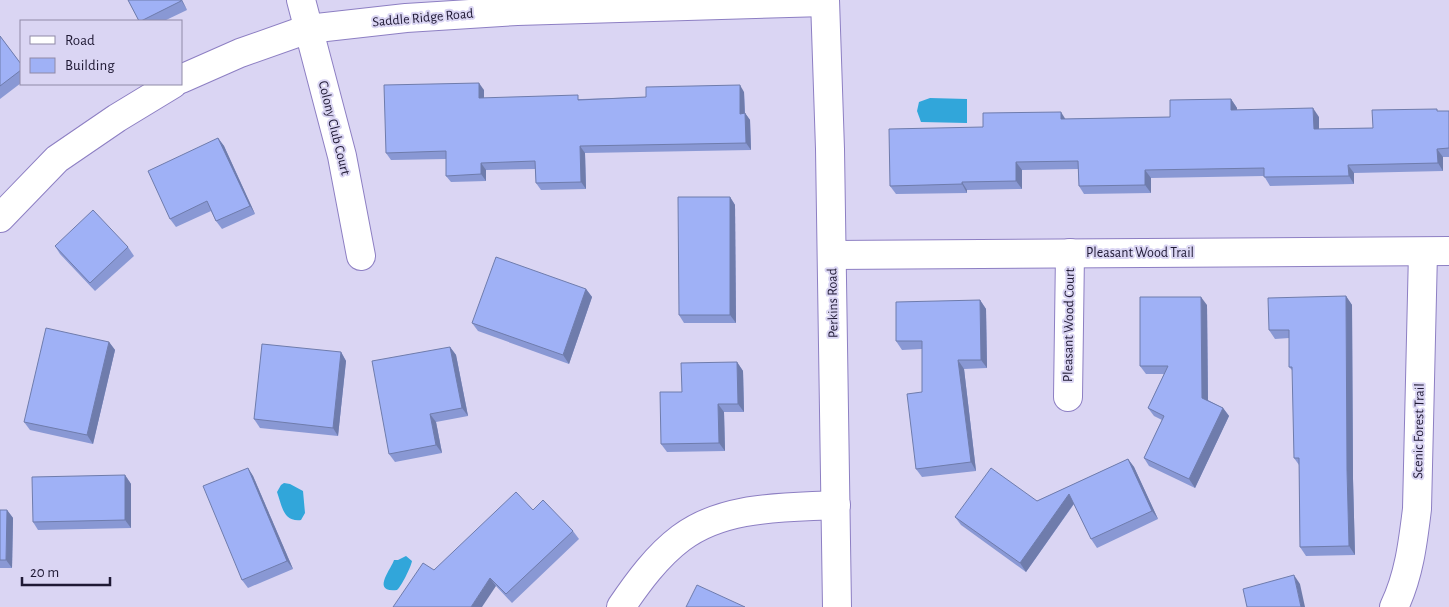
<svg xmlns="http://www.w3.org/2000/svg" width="1449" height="607" font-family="'Alegreya Sans',sans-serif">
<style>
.water{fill:#31a6da}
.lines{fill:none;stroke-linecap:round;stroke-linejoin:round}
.street-casing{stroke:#8d7fc3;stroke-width:30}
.secondary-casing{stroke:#8d7fc3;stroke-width:30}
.street{stroke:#fff;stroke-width:28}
.secondary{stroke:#fff;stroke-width:28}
.wall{fill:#8998d4}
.shaded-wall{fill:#6f7cac}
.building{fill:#9fb1f6;stroke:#6f7cac}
.labels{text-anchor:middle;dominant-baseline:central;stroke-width:4;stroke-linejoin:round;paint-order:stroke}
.street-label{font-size:14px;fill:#1f1934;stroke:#dad5f3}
</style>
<rect width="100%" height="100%" fill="#dad5f3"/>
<g class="water">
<path d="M930 98 967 99V123L921 122 917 111 919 102Z"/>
<path d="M284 483 290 484 303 491 305 513 301 520C283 522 282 506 277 492L281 485Z"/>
<path d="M406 556 412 561C411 567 401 587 397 590 370 593 392 568 394 560H398Z"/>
</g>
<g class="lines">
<g class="street-casing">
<g id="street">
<path d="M301 0 342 156 361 256"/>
<path d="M181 79 240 53 308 29 406 18 517 11 825 2"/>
<path d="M0 218 57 159 117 118 173 84"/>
<path d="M832 255 1449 251"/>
<path d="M1068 397 1070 253"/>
<path d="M621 607C638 582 657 556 681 538 725 505 785 508 836 505"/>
<path d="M1394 607C1409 576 1413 542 1417 509L1423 252"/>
</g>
</g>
<g class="secondary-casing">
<path id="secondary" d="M825 0 830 149 837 607"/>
</g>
<use href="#street" class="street"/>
<use href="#secondary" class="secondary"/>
</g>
<g class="wall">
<path d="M128 0H182L187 10 164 21H139Z"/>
<path d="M0 36 21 64V83L0 99Z"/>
<path d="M484 90V98L582 99 646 97 744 92 745 113 750 120 751 150 585 153 586 189 541 190 536 183 535 169 486 170V181L451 182 446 176V159L391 160 386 153Z"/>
<path d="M1231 99 1237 108V110L1319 117V129L1373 128 1438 111H1449V157H1443V171L1354 173V184L1270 186 1264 176 1151 178V193L1084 194 1079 186 1078 169 1022 170V189L967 190V193L896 194 890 186 983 127 1065 119 1170 117Z"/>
<path d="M218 138 224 146 255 214 222 229 216 221 211 211 176 227 170 219Z"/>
<path d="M730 197 735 205 736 323H684L679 315Z"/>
<path d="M55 246 128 247 134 256 95 291 60 254Z"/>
<path d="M586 289 592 297 569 364 478 331 472 323Z"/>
<path d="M1346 296 1352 305 1353 479 1355 555 1306 556 1300 547 1299 465 1294 458 1293 371 1289 367V338L1275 339 1269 330Z"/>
<path d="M980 300 986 309 987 368 964 369 976 471 922 477 916 469 922 392V349L902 350 896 341Z"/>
<path d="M1207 305 1208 400 1223 408 1229 416 1195 488 1149 466 1144 458 1162 420 1154 416 1148 408 1164 374H1146L1140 366Z"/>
<path d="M109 342 115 350 93 444 30 430 24 422Z"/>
<path d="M450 347 456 355 468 416 436 422 442 453 395 462 389 454Z"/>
<path d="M341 352 346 361 338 436 260 428 254 419Z"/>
<path d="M737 362 743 371 744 412H724L725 451 667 452 661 444 682 392Z"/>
<path d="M1128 459 1134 467 1158 519 1097 548 1091 539 1074 504 1026 572 961 525 955 517 1037 501Z"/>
<path d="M248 468 253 476 293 569 248 588 242 580Z"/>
<path d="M125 475 131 484V528L38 530 33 522Z"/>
<path d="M0 510H7L13 518 12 568H0Z"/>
<path d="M533 510 573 531 579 539 512 603 496 586 434 570Z"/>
</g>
<g class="shaded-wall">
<path d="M181 0H182L187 10Z"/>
<path d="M479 83 484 90V105L479 98Z"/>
<path d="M740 85 744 92 745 120 740 114Z"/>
<path d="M1231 99 1237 108V118L1231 110Z"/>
<path d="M1313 108 1319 117V137L1314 129Z"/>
<path d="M1061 112 1066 120 1061 119Z"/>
<path d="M745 113 750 120 751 150 746 143Z"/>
<path d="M218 138 224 146 255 214 250 206Z"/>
<path d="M580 146 585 153 586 189 581 182Z"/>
<path d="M1437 149 1443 157V171L1438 163Z"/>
<path d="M1016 162 1022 170V189L1016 181Z"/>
<path d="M481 163 486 170V181L481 174Z"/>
<path d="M1348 165 1354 173V184L1349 176Z"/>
<path d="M1145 170 1151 178V193L1145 185Z"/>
<path d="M962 182 967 190V193L962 184Z"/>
<path d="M730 197 735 205 736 323 730 315Z"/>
<path d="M586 289 592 297 569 364 563 355Z"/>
<path d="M1346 296 1352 305 1353 479 1355 555 1349 546 1347 470Z"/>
<path d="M1201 297 1207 305 1208 406 1202 398Z"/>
<path d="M980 300 986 309 987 368 981 360Z"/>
<path d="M109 342 115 350 93 444 87 435Z"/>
<path d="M450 347 456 355 468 416 462 408Z"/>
<path d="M341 352 346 361 338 436 333 428Z"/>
<path d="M958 360 964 369 976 471 971 462Z"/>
<path d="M737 362 743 371 744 412 738 404Z"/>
<path d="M718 404 724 412 725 451 719 443Z"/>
<path d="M1223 408 1229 416 1195 488 1189 479Z"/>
<path d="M430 414 436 422 442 453 436 445Z"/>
<path d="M1128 459 1134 467 1158 519 1152 511Z"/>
<path d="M248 468 253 476 293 569 287 561Z"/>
<path d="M125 475 131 484V528L125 520Z"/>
<path d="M1069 494 1075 502 1026 572 1020 563Z"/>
<path d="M7 510 13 518 12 568 6 560Z"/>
<path d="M1294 575 1300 584 1305 607H1301Z"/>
<path d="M490 578 496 586 482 607H471Z"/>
</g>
<g class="building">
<path d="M128 0H181V1L141 21H139Z"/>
<path d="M0 36 21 64V70L0 86Z"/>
<path d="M479 83V98L578 95V100L646 97V87L740 85V114L745 113 746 143 580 146 581 182 536 183 535 161 481 163V174L446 176V151L386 153 384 85Z"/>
<path d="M1231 99V110L1313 108 1314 129 1373 128 1372 110 1437 109V111H1449V148L1437 149 1438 163 1348 165 1349 176 1264 177V168L1145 170V185L1079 186 1078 161 1016 162V181L962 182V184L890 186 889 129 983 127V113L1061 112V119L1170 117V100Z"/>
<path d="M218 138 250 206 216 221 207 201 170 219 148 171Z"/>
<path d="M678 197H730V315H679Z"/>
<path d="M93 210 128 247 90 283 55 246Z"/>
<path d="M496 257 586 289 563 355 472 323Z"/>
<path d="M1346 296 1347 470 1349 546 1300 547 1299 458H1294L1292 367H1289V330H1269L1268 298Z"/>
<path d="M1140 297H1201L1202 398 1223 408 1189 479 1144 458 1164 416 1148 408 1168 366H1140Z"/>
<path d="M980 300 981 360H958L971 462 916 469 907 394 922 392V341H896V302Z"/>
<path d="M46 328 109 342 87 435 24 422Z"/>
<path d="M262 344 341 352 333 428 254 419Z"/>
<path d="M450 347 462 408 430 414 436 445 389 454 372 361Z"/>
<path d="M737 362 738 404H718L719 443 661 444 660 392H682L681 363Z"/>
<path d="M1128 459 1152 511 1091 539 1069 494 1020 563 955 517 991 468 1037 501Z"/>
<path d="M248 468 287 561 242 580 203 486Z"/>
<path d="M125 475V520L33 522 32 477Z"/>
<path d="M516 492 533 510 543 500 573 531 506 594 490 578 471 607H393L423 563 434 570Z"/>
<path d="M0 510H7L6 560H0Z"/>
<path d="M1294 575 1301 607H1247L1243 589Z"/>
<path d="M697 585 745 607H686Z"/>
</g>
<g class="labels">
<g class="street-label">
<text transform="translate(423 18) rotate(-5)">Saddle Ridge Road</text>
<text transform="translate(334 128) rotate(76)">Colony Club Court</text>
<text x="1140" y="253">Pleasant Wood Trail</text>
<text transform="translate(833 303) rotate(-91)">Perkins Road</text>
<text transform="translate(1069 325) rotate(-89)">Pleasant Wood Court</text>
<text transform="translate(1419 431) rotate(-89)">Scenic Forest Trail</text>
</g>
</g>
<rect x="20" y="20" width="162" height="65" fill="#dad5f3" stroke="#8f8aa7"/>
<rect x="30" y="36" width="25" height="8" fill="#ffffff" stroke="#8f8aa7"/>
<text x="65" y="45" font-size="15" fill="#1f1934">Road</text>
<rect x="30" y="58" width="25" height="15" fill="#9fb1f6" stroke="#8f8aa7"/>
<text x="65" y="70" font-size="15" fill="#1f1934">Building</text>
<path d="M22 577v8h88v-8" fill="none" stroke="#1f1934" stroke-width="2.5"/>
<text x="30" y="577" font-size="15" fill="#1f1934" stroke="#dad5f3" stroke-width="4" paint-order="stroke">20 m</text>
</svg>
